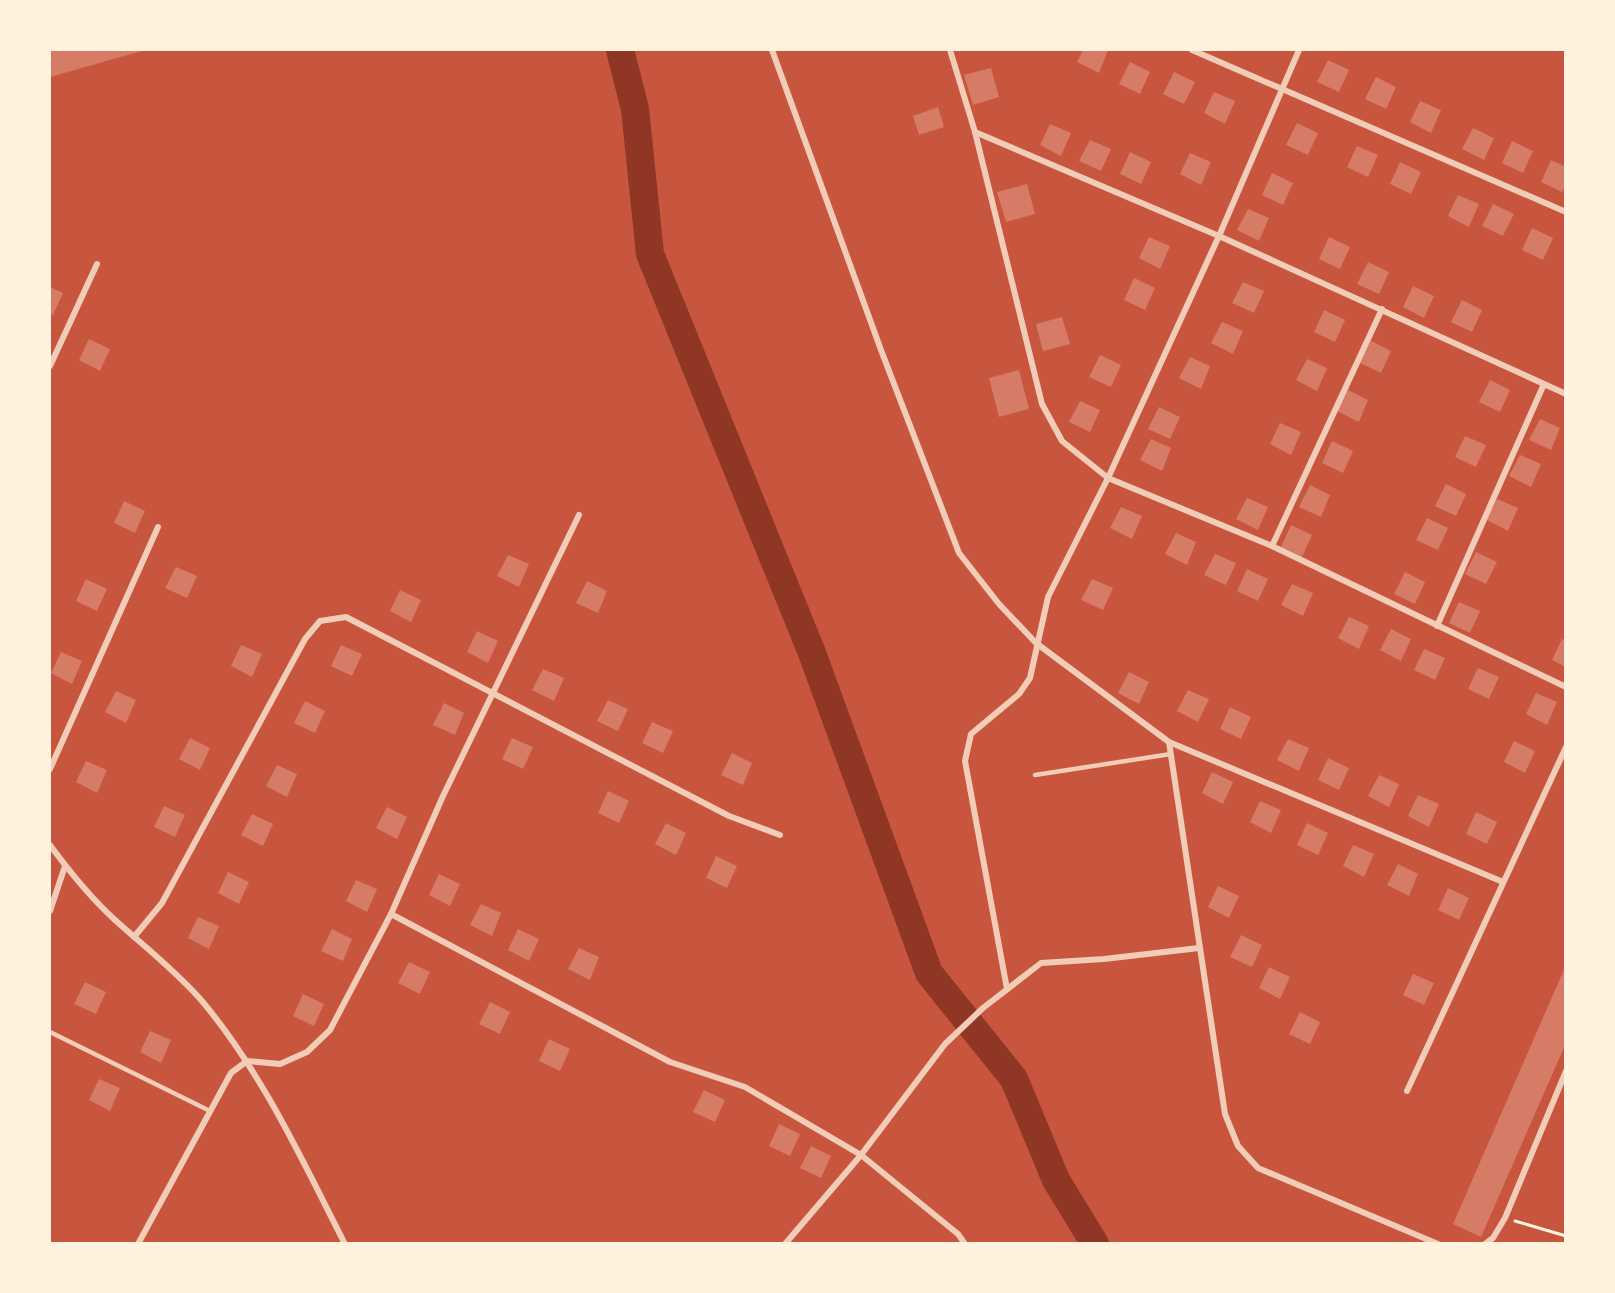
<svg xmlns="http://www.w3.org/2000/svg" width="1615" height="1293" font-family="'PT Sans',sans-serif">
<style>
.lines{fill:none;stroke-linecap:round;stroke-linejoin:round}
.river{stroke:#8f3625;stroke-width:28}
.building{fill:#d67c66}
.path{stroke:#fff3e0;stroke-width:3}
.service{stroke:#f1ccb7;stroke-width:4.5}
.minor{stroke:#f1ccb7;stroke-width:6}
</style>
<rect width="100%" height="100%" fill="#c8553d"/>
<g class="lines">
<path class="river" d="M620 50 635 109 650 254 812 653 929 973 1014 1079 1056 1180 1095 1244"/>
</g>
<g class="building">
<path d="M50 50H145L50 77Z"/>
<path d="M1083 50H1108L1099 73 1077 62Z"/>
<path d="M1328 60 1349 70 1339 92 1317 82Z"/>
<path d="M1130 62 1150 72 1140 94 1119 84Z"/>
<path d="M991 68 999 97 973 105 964 75Z"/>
<path d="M1174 72 1195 82 1184 104 1163 94Z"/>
<path d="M1376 77 1396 87 1386 109 1365 99Z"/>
<path d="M1214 92 1235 101 1225 124 1204 113Z"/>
<path d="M1420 101 1441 110 1431 133 1410 122Z"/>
<path d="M938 107 944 127 919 135 913 116Z"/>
<path d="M1297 123 1318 133 1308 155 1286 145Z"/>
<path d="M1050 124 1071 133 1061 156 1040 145Z"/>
<path d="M1473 128 1494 138 1484 160 1462 149Z"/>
<path d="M1090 140 1111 149 1101 171 1079 161Z"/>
<path d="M1512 141 1533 151 1523 173 1502 163Z"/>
<path d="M1357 146 1378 155 1368 177 1347 167Z"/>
<path d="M1130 152 1151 162 1141 184 1120 174Z"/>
<path d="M1190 153 1211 162 1201 185 1180 174Z"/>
<path d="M1551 160 1566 167V184L1562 192 1541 182Z"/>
<path d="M1400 162 1421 172 1411 194 1390 184Z"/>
<path d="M1272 173 1293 183 1283 205 1262 195Z"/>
<path d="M1027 184 1035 214 1006 222 997 192Z"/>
<path d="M1458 195 1479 204 1469 227 1448 216Z"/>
<path d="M1493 204 1514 214 1503 236 1482 226Z"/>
<path d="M1248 209 1269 218 1259 241 1237 230Z"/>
<path d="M1532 228 1553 238 1543 260 1522 250Z"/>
<path d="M1149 237 1170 246 1160 269 1139 258Z"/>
<path d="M1329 237 1350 247 1340 269 1319 259Z"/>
<path d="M1368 262 1389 272 1379 294 1357 284Z"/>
<path d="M1134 278 1155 288 1145 310 1124 300Z"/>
<path d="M1243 282 1264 291 1254 313 1232 303Z"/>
<path d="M1413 286 1434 296 1424 318 1403 307Z"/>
<path d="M50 287 63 293 53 315 50 313Z"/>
<path d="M1462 300 1482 310 1472 332 1451 322Z"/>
<path d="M1324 310 1345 320 1335 342 1314 332Z"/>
<path d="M1062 317 1070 344 1043 351 1036 324Z"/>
<path d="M1222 322 1243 331 1233 354 1211 343Z"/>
<path d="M89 339 110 349 100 371 79 360Z"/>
<path d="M1371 341 1391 351 1381 373 1360 363Z"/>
<path d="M1100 355 1121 365 1111 387 1089 377Z"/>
<path d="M1190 357 1210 366 1201 389 1179 378Z"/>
<path d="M1307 359 1327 368 1317 391 1296 380Z"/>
<path d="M1019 370 1029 409 999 417 989 378Z"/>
<path d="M1490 380 1510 390 1500 412 1479 402Z"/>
<path d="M1348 390 1368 400 1359 422 1337 411Z"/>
<path d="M1080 401 1100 410 1090 432 1069 422Z"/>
<path d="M1159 407 1180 417 1170 439 1148 429Z"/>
<path d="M1540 419 1560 428 1551 450 1529 440Z"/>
<path d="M1280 423 1301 432 1291 455 1270 444Z"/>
<path d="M1465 436 1486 445 1476 467 1455 457Z"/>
<path d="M1151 439 1171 448 1162 471 1140 460Z"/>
<path d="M1332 441 1353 451 1343 473 1322 463Z"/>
<path d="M1520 455 1541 464 1531 487 1509 476Z"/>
<path d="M1446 484 1466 494 1456 516 1435 506Z"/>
<path d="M1310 485 1330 495 1321 517 1299 507Z"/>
<path d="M1247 498 1268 507 1258 530 1236 519Z"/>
<path d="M1497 499 1518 508 1508 531 1487 520Z"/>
<path d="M124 501 145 511 135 533 114 523Z"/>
<path d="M1121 507 1142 516 1132 539 1110 528Z"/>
<path d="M1427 518 1448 528 1438 550 1416 540Z"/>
<path d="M1291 525 1312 535 1302 557 1281 547Z"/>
<path d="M1176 533 1196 542 1187 565 1165 554Z"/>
<path d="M1476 552 1497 562 1486 584 1465 574Z"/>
<path d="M1215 554 1236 563 1226 585 1204 575Z"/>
<path d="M508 555 529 564 519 587 497 576Z"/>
<path d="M176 567 197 576 187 598 165 588Z"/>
<path d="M1247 569 1268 579 1258 601 1237 591Z"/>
<path d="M1405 572 1425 582 1415 604 1394 594Z"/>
<path d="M86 579 107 589 97 611 76 601Z"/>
<path d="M1092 579 1113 588 1103 610 1081 600Z"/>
<path d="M587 581 607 591 598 613 576 603Z"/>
<path d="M1292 584 1313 593 1303 616 1281 605Z"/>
<path d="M400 590 421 600 411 622 390 611Z"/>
<path d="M1459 602 1480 611 1470 633 1449 623Z"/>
<path d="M1349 617 1369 626 1359 649 1338 638Z"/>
<path d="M1391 629 1411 639 1401 661 1380 650Z"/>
<path d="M477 631 498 641 488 663 467 652Z"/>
<path d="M1562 639 1566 640V667L1552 660Z"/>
<path d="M241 645 262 654 252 677 231 666Z"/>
<path d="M341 645 362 654 352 676 331 666Z"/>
<path d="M1424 649 1445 658 1435 680 1414 670Z"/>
<path d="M61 652 82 661 72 684 51 673Z"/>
<path d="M1478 668 1499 677 1489 699 1468 689Z"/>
<path d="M543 669 564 678 554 701 532 690Z"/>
<path d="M1129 672 1149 682 1139 704 1118 693Z"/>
<path d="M1188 690 1209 699 1198 722 1177 711Z"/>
<path d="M116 691 136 700 126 723 105 712Z"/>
<path d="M1536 693 1557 702 1547 725 1526 714Z"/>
<path d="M608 700 628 709 618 731 597 721Z"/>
<path d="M305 701 325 711 315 733 294 723Z"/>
<path d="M444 703 464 713 455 735 433 725Z"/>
<path d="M1230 707 1251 717 1241 739 1220 729Z"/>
<path d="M652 722 673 731 663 753 642 743Z"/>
<path d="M190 738 210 748 200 770 179 759Z"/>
<path d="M512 738 533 747 523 769 502 759Z"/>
<path d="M1288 739 1309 748 1299 771 1277 760Z"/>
<path d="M1514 741 1535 751 1525 773 1504 762Z"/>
<path d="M732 753 752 763 743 785 721 775Z"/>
<path d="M1328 758 1349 768 1339 790 1318 780Z"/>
<path d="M86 761 107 770 97 793 76 782Z"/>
<path d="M277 765 297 774 287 797 266 786Z"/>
<path d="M1212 772 1233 782 1223 804 1202 793Z"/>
<path d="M1379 775 1399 784 1389 807 1368 796Z"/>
<path d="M608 791 629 801 619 823 598 813Z"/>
<path d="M1418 795 1439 804 1429 827 1408 816Z"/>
<path d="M1260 801 1281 810 1271 833 1250 822Z"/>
<path d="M164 806 185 815 175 837 154 827Z"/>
<path d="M387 807 407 817 397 839 376 828Z"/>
<path d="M1476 812 1497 822 1487 844 1466 834Z"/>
<path d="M252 814 273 824 263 846 241 835Z"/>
<path d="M666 823 686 833 676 855 655 844Z"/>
<path d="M1307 823 1328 833 1318 855 1297 845Z"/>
<path d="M1353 845 1374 854 1364 877 1343 866Z"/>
<path d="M716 856 737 866 727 888 706 878Z"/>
<path d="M1398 864 1418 874 1409 896 1387 885Z"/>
<path d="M228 872 249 882 239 904 218 893Z"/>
<path d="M439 874 460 884 450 906 429 895Z"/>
<path d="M356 880 377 889 367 912 346 901Z"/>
<path d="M1218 886 1239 896 1229 918 1208 907Z"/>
<path d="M1448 888 1469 898 1459 920 1438 910Z"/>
<path d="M481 904 501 913 492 936 470 925Z"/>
<path d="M198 917 219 926 209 949 188 938Z"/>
<path d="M332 929 352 939 343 961 321 951Z"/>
<path d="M518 929 539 939 529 961 508 950Z"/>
<path d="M1241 935 1262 945 1252 967 1230 957Z"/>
<path d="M579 948 599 957 590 980 568 969Z"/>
<path d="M409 962 430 972 420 994 398 983Z"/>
<path d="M1566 965V1043L1481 1237 1453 1224Z"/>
<path d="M1269 967 1290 977 1280 999 1259 988Z"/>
<path d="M1413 974 1434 983 1424 1005 1403 995Z"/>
<path d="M85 982 106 992 96 1014 74 1004Z"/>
<path d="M303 994 324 1004 314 1026 293 1016Z"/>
<path d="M490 1002 510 1012 500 1034 479 1024Z"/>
<path d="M1300 1012 1320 1022 1310 1044 1289 1034Z"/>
<path d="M150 1031 171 1040 161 1063 140 1052Z"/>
<path d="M549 1039 570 1049 560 1071 539 1061Z"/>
<path d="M99 1079 120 1088 110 1111 89 1100Z"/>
<path d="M704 1090 725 1100 715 1122 693 1112Z"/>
<path d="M779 1124 800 1134 790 1156 769 1146Z"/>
<path d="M811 1146 831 1156 821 1178 800 1168Z"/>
</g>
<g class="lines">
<path class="path" d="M1515 1221 1566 1236"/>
<g class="service">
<path d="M1035 775 1171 754"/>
<path d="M50 1032 210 1111"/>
</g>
<g class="minor">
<path d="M772 50 881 350 959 553 999 604 1036 643 1169 742 1225 1114 1238 1146 1258 1168 1438 1244"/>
<path d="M950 50 975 132 1042 404 1062 441 1108 478 1272 546 1566 687"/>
<path d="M1192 50 1566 212"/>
<path d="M975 132 1219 236 1566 394"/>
<path d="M50 366 97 264"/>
<path d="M1272 546 1382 309"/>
<path d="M1437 626 1544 384"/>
<path d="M1169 742 1503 882"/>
<path d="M50 769 158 527"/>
<path d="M50 845C69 871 91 898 115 920 144 946 177 972 202 1001 263 1074 302 1160 345 1244"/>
<path d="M50 911 65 866"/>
<path d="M391 914 670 1062 745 1087 861 1155 958 1234 965 1244"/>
<path d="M134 937 162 903 305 639 320 621 346 617 729 816 780 835"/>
<path d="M1007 989 965 761 971 734 1019 694 1030 678 1048 597 1108 478 1219 236 1299 50"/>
<path d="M1407 1091 1566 747"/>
<path d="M138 1244 231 1073 247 1061 280 1064 307 1052 330 1030 391 914 443 796 579 515"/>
<path d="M785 1244 861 1155 945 1044 983 1008 1041 963 1104 959 1199 948"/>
<path d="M1485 1244 1493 1238 1505 1218 1566 1071"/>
</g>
</g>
<rect width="1615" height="1293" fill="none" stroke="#fff3e0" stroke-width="102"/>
</svg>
